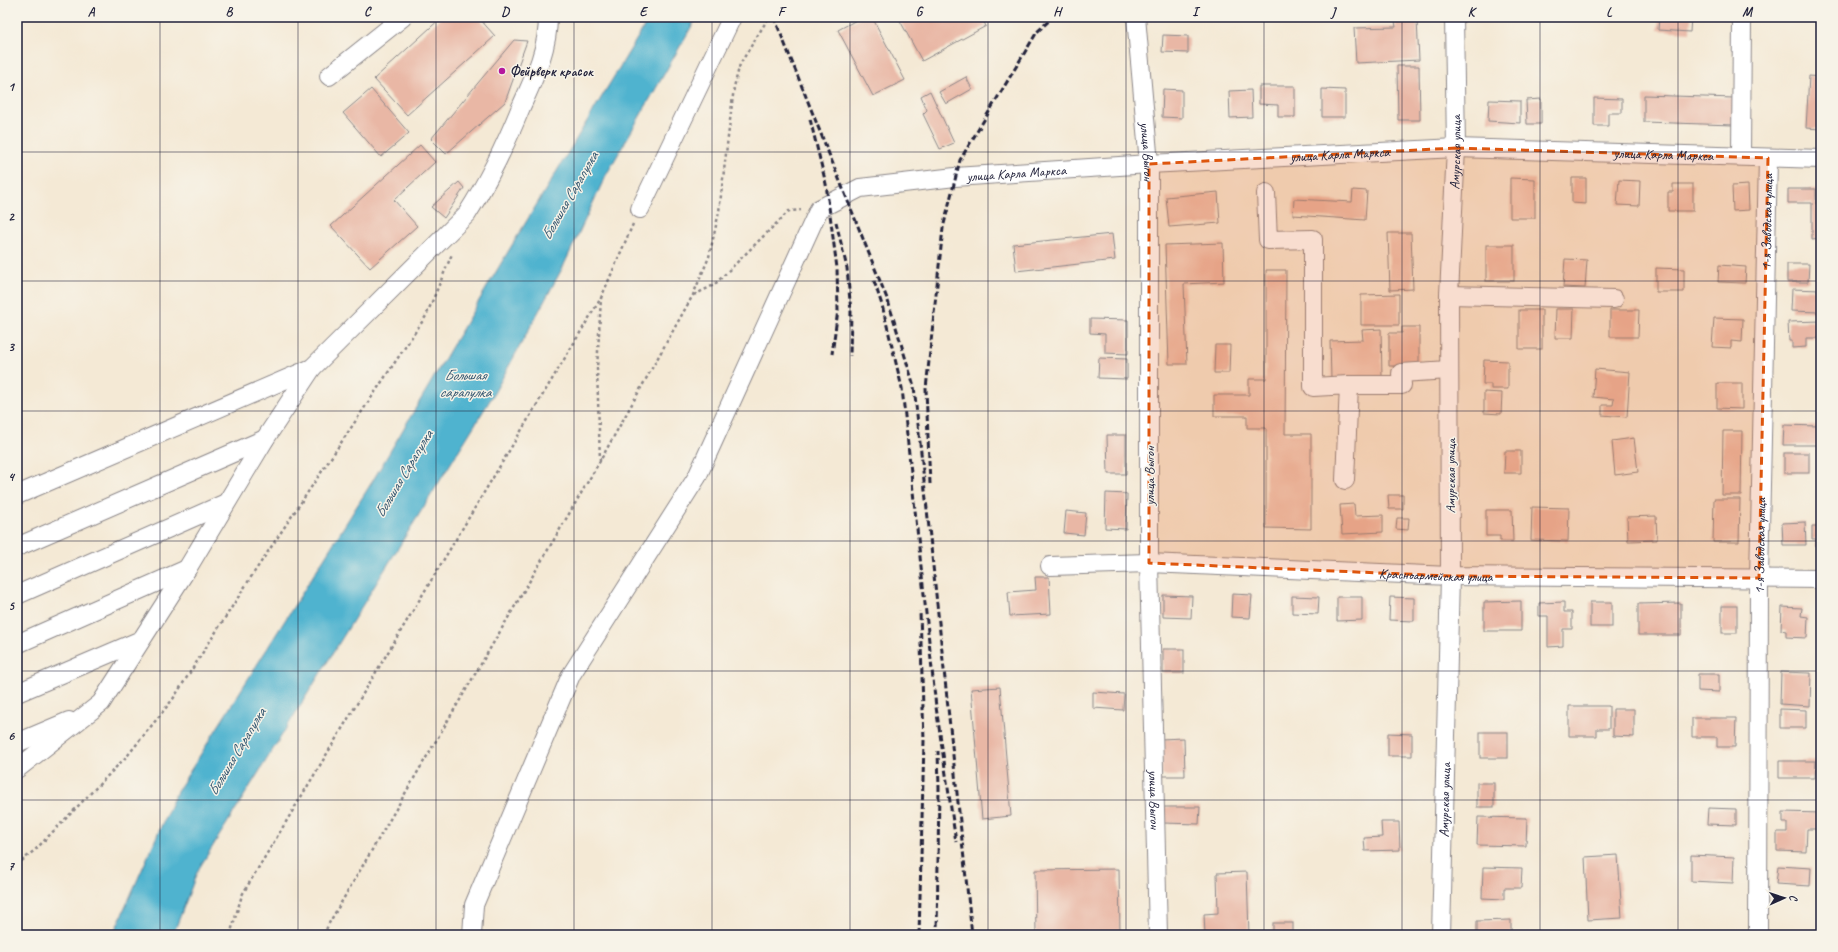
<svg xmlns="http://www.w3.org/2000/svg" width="1838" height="952" font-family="Caveat,sans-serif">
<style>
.water{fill:#50b3cf;stroke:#396a85}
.building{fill:#e9b7a5}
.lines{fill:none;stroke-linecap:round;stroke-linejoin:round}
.minor-casing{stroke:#8b8688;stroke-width:20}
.path{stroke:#8b8688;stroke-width:2.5;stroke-dasharray:3 3;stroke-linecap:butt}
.minor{stroke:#fff;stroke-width:18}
.rail{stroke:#22223b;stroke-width:3;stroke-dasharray:6 3;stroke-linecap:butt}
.marked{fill:#de560e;fill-opacity:0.2;stroke:#de560e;stroke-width:3;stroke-dasharray:8 5;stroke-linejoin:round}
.grid{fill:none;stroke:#22223b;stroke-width:1;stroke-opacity:0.55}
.poi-dot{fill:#b5179e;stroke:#f7f3e8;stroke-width:1.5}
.labels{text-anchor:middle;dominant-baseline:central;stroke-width:3;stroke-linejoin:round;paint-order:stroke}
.poi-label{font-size:14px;font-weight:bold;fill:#22223b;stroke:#f7f3e8;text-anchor:start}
.street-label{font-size:14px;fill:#22223b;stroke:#f7f3e8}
.water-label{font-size:15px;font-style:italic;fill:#32556f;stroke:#f7f3e8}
.neatline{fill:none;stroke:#22223b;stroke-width:1.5}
.grid-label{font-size:13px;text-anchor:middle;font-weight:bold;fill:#22223b}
</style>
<rect width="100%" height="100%" fill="#f7f3e8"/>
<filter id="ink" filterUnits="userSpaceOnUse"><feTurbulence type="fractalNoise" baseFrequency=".025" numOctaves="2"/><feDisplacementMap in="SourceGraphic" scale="8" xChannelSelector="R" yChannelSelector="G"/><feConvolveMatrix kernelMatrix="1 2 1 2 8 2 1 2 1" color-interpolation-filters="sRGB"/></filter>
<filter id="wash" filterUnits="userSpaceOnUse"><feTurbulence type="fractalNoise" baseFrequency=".012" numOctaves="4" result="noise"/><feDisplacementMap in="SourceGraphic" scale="16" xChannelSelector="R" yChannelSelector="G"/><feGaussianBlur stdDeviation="0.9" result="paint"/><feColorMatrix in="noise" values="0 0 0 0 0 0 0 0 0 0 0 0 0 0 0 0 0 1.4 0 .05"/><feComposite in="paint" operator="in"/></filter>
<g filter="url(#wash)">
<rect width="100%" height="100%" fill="#f4e9d5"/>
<path class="water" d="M650 17H697L605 177 563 267 492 397 198 870 173 935H113L175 795 372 482 503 260Z"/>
<g id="blocks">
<g class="building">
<path d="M442 17H478L495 36 407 115 374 79Z"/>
<path d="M862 17H872L905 80 873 96 838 30Z"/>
<path d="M898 17H981L986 26 922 61Z"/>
<path d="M1659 17H1691L1690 32 1658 30Z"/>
<path d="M1417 20 1419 60 1356 63 1354 28 1396 27 1395 21Z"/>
<path d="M1818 32H1821V74H1819Z"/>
<path d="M1163 35 1188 36V53L1162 52Z"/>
<path d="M514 40 527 41 505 102 446 154 431 139Z"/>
<path d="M1397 66H1419L1420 120H1398Z"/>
<path d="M1809 76 1821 77V129L1806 128Z"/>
<path d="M966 77 972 89 946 104 939 92Z"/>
<path d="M1259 86H1295V117H1278V105L1259 104Z"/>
<path d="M371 89 409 133 381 157 343 113Z"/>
<path d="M1163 89 1182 90V118L1162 117Z"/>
<path d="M1322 89 1345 90V117H1322Z"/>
<path d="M1251 90 1252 117 1230 118 1229 91Z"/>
<path d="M930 91 954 143 940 149 923 114 927 110 921 96Z"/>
<path d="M1644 95 1734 98 1733 125 1644 122Z"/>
<path d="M1594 98 1622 99V113H1608V126H1594Z"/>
<path d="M1541 99V124H1527L1526 100Z"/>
<path d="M1489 100 1520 101V123L1488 121Z"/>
<path d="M420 145 435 162 394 200 417 226 370 268 331 226Z"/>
<path d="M1510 178 1535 179V218H1510Z"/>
<path d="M1572 178H1586V204L1572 203Z"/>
<path d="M1619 180 1640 181 1639 206 1617 205Z"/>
<path d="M459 182 464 188 444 218 431 207Z"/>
<path d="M1673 184H1693V211H1668V192H1673Z"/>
<path d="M1748 185 1749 210 1733 211 1732 186Z"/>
<path d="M1788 189H1816V204H1821V238L1812 239V203H1788Z"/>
<path d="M1353 190 1367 191 1365 220 1293 215 1294 199 1352 202Z"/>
<path d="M1218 192 1220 223 1169 227 1166 197Z"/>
<path d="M1388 233H1411L1413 289 1390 290Z"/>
<path d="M1112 234 1115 260 1016 271 1013 244Z"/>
<path d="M1223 243 1224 282 1184 284 1187 364H1169L1165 245Z"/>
<rect x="1486" y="245" width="28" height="36"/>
<path d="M1565 259 1587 260 1585 288 1563 287Z"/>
<path d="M1787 264H1809L1808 282H1787Z"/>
<path d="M1719 265 1746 267 1745 283 1718 282Z"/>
<path d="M1656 268 1684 269V292H1656Z"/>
<path d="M1266 270H1286L1285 434H1311V529L1266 528V428H1247V416H1214V395H1249V379H1266Z"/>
<path d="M1792 289 1820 290 1819 312 1791 311Z"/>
<path d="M1399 294V325H1361V295Z"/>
<path d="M1556 309H1574L1573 338H1555Z"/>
<rect x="1519" y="310" width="23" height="39"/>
<path d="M1610 310H1639L1638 337H1610Z"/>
<path d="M1714 318 1743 319 1742 342 1731 341V348L1712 347Z"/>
<path d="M1090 319 1128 320V354L1105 353V334L1090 333Z"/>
<path d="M1821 321V338H1806V347L1792 348V341H1789L1788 322Z"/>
<path d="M1402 327H1419V366H1389V333H1402Z"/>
<path d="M1381 329 1382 377 1331 378 1330 341 1363 340 1362 330Z"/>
<path d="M1215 345H1230L1229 373H1214Z"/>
<path d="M1099 358 1127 359V379L1098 378Z"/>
<path d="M1484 360 1508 361V389H1491V384H1483Z"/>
<path d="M1595 369 1630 372 1627 417 1602 415V405H1613L1614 399 1593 397Z"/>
<path d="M1717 383H1742V409L1717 408Z"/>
<path d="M1484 392 1502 393 1501 414 1484 413Z"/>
<path d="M1784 425 1818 426V445H1783Z"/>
<path d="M1723 431H1742L1741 495H1722Z"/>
<path d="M1107 435H1126V474H1108Z"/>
<path d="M1634 438 1638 472 1615 475 1612 441Z"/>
<path d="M1505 451H1521V473H1504Z"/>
<rect x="1784" y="453" width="25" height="20"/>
<path d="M1106 493 1127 494 1126 529 1105 528Z"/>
<path d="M1388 495H1403V509H1389Z"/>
<path d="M1714 499H1740L1739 542H1713Z"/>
<path d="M1354 504 1355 516 1383 515V532L1342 534 1340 505Z"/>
<path d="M1532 507 1569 508 1568 541 1531 540Z"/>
<path d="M1486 510H1512L1513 541H1500V536H1486Z"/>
<path d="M1066 511 1086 513 1084 535 1064 533Z"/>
<path d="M1656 516 1657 540 1628 541 1627 517Z"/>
<path d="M1397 518H1409L1408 530 1396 529Z"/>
<path d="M1805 522 1806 545H1783L1782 523Z"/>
<path d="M1812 526H1821V546H1816V539H1812Z"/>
<path d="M1035 577H1049L1051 614 1010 616 1008 592 1036 590Z"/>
<path d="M1232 594 1252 595 1250 618 1231 617Z"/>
<path d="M1163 595 1192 596 1191 618 1163 617Z"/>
<path d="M1292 596 1319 597 1318 614 1292 613Z"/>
<path d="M1337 597H1362V620L1337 621Z"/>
<path d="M1390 597 1414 598V621L1389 620Z"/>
<path d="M1521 601V631H1484V602Z"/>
<path d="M1564 602V612H1572V629H1563V646L1548 647V616H1539V603Z"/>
<rect x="1590" y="602" width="22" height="25"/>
<path d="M1681 603V635H1638V604Z"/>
<rect x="1722" y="606" width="15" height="27"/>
<path d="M1782 607 1802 608 1801 616 1808 617 1807 638 1786 637V631L1781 630Z"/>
<rect x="1163" y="649" width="21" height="24"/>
<path d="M1781 672 1811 673 1810 706 1780 704Z"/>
<path d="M1698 674H1719V692L1698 691Z"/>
<path d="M1000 687 1011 816 982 819 971 689Z"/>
<path d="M1093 692 1124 694 1123 710 1093 708Z"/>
<path d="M1569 706H1609V729H1597V736H1569Z"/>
<path d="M1613 709H1634V737L1613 736Z"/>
<path d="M1780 709 1806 710V728H1780Z"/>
<path d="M1692 718H1736L1735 747H1717V737H1692Z"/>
<rect x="1480" y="732" width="28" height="26"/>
<path d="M1388 733 1412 734V756H1388Z"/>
<path d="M1184 738 1185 776H1162L1161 739Z"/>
<path d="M1779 761H1816L1815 778H1779Z"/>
<rect x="1477" y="783" width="17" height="24"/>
<path d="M1163 807H1200L1199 824 1163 823Z"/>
<path d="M1708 808 1736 809V825L1707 824Z"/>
<path d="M1783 812 1821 813V829H1807L1806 852 1777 851V832H1787V823H1783Z"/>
<path d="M1478 817 1527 818 1526 846 1477 845Z"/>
<path d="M1381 822H1399L1400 850 1365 851 1364 838 1382 837Z"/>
<path d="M1618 855 1622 918 1588 920 1585 857Z"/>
<path d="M1691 855 1734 857 1733 883 1691 881Z"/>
<path d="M1778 866 1811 868 1810 886 1776 884Z"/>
<path d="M1483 867 1522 868 1521 888H1504V899L1482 898Z"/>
<path d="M1119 869 1120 935H1036L1035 870Z"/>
<path d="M1247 872 1249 935H1205L1204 914 1218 913 1217 873Z"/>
<path d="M1511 920V935H1477V921Z"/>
<rect x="1273" y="923" width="20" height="12"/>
</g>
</g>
</g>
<g filter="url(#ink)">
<use href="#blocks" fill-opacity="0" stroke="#8b8688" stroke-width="1"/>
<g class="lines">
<g class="minor-casing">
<g id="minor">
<path id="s1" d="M1136 17 1149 164V563L1158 935"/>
<path d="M329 76 403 17"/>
<path d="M1741 156 1742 17"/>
<path d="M1266 193 1268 240 1313 239V387L1349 385 1345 480"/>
<path d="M640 209 732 17"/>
<path d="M1449 295 1614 299"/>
<path d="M1349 385H1402L1401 373 1449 370"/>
<path d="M17 495 312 368 467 214C489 180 506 144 521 107 534 78 548 50 548 17"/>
<path d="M17 547 265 439"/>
<path id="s2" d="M1050 566 1149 563 1450 576 1821 579"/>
<path d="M17 595 226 503"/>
<path d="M17 644 187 569"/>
<path d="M17 693 141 640"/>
<path d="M17 743 69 721"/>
<path d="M17 769 101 703 187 569 265 439 312 368"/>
<path id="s3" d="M472 935 474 905 571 675 697 477 819 209 860 188 955 177 1149 164 1456 148 1821 159"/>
<path id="s4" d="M1441 935 1450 576 1449 295 1456 148 1454 17"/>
<path id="s5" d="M1758 935 1759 578 1768 158"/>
</g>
</g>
<g class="path">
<path d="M694 295 714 285 789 211 801 210"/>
<path d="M600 461 597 369 601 298"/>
<path d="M17 865 36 849 128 755 173 699 253 574 426 316 452 254"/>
<path d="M230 935 242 895 601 298 633 224"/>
<path d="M324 935 328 925 600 461 693 295 709 257 719 212 734 87 740 64 769 17"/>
</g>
<use href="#minor" class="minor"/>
<g class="rail">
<path d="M774 17 888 301 914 386 972 935"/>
<path d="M810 119 826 184 837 268 838 310 832 354"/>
<path d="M836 222 847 268 851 312 850 356"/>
<path d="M874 281 882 305 902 388 936 707 956 842"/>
<path d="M930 484 926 389 943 228 960 160 1037 32 1053 17"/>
<path d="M919 935 924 741 920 611"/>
<path d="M937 935 939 788 938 751"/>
</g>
</g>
</g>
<path class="marked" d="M1456 148 1768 158 1759 578 1450 576 1149 563V164Z"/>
<path class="grid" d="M160 17V935M298 17V935M436 17V935M574 17V935M712 17V935M850 17V935M988 17V935M1126 17V935M1264 17V935M1402 17V935M1540 17V935M1678 17V935M17 152H1821M17 281H1821M17 411H1821M17 541H1821M17 671H1821M17 800H1821"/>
<circle class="poi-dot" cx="502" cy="71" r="4"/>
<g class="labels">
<g class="poi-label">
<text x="510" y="71">Фейрверк красок</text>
</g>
<g class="street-label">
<text stroke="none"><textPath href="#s1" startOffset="135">улица Выгон</textPath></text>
<text stroke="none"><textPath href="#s4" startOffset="783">Амурская улица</textPath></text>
<text stroke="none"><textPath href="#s3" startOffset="1336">улица Карла Маркса</textPath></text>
<text stroke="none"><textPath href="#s3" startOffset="1660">улица Карла Маркса</textPath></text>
<text stroke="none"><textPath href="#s3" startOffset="1012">улица Карла Маркса</textPath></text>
<text stroke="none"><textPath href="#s5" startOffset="713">1-я Заводская улица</textPath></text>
<text transform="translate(1149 476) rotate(-90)">улица Выгон</text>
<text transform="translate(1450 476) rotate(-90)">Амурская улица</text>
<text stroke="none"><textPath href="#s5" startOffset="389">1-я Заводская улица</textPath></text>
<text stroke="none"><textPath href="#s2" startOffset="386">Красноармейская улица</textPath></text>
<text stroke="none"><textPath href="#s1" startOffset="783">улица Выгон</textPath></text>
<text stroke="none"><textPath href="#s4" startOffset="135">Амурская улица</textPath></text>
</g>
<g class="water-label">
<text transform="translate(570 196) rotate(-60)">Большая Сарапулка</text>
<text x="465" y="375">Большая<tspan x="465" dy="17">сарапулка</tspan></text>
<text transform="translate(404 474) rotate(-59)">Большая Сарапулка</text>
<text transform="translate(237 752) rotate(-59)">Большая Сарапулка</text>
</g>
</g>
<rect width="1838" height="952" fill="none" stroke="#f7f3e8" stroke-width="44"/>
<g transform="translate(1784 898) rotate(87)" stroke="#f7f3e8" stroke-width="3" paint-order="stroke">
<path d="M0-3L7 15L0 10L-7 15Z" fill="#22223b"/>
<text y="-6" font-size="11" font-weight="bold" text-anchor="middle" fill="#22223b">С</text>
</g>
<rect x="22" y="22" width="1794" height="908" class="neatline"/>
<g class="grid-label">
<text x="91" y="16">A</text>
<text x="229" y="16">B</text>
<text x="367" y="16">C</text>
<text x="505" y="16">D</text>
<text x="643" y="16">E</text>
<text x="781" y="16">F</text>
<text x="919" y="16">G</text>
<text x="1057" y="16">H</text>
<text x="1195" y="16">I</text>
<text x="1333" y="16">J</text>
<text x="1471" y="16">K</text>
<text x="1609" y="16">L</text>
<text x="1747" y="16">M</text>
<text x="11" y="91">1</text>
<text x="11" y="221">2</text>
<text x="11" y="351">3</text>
<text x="11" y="481">4</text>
<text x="11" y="610">5</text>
<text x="11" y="740">6</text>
<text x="11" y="870">7</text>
</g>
</svg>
